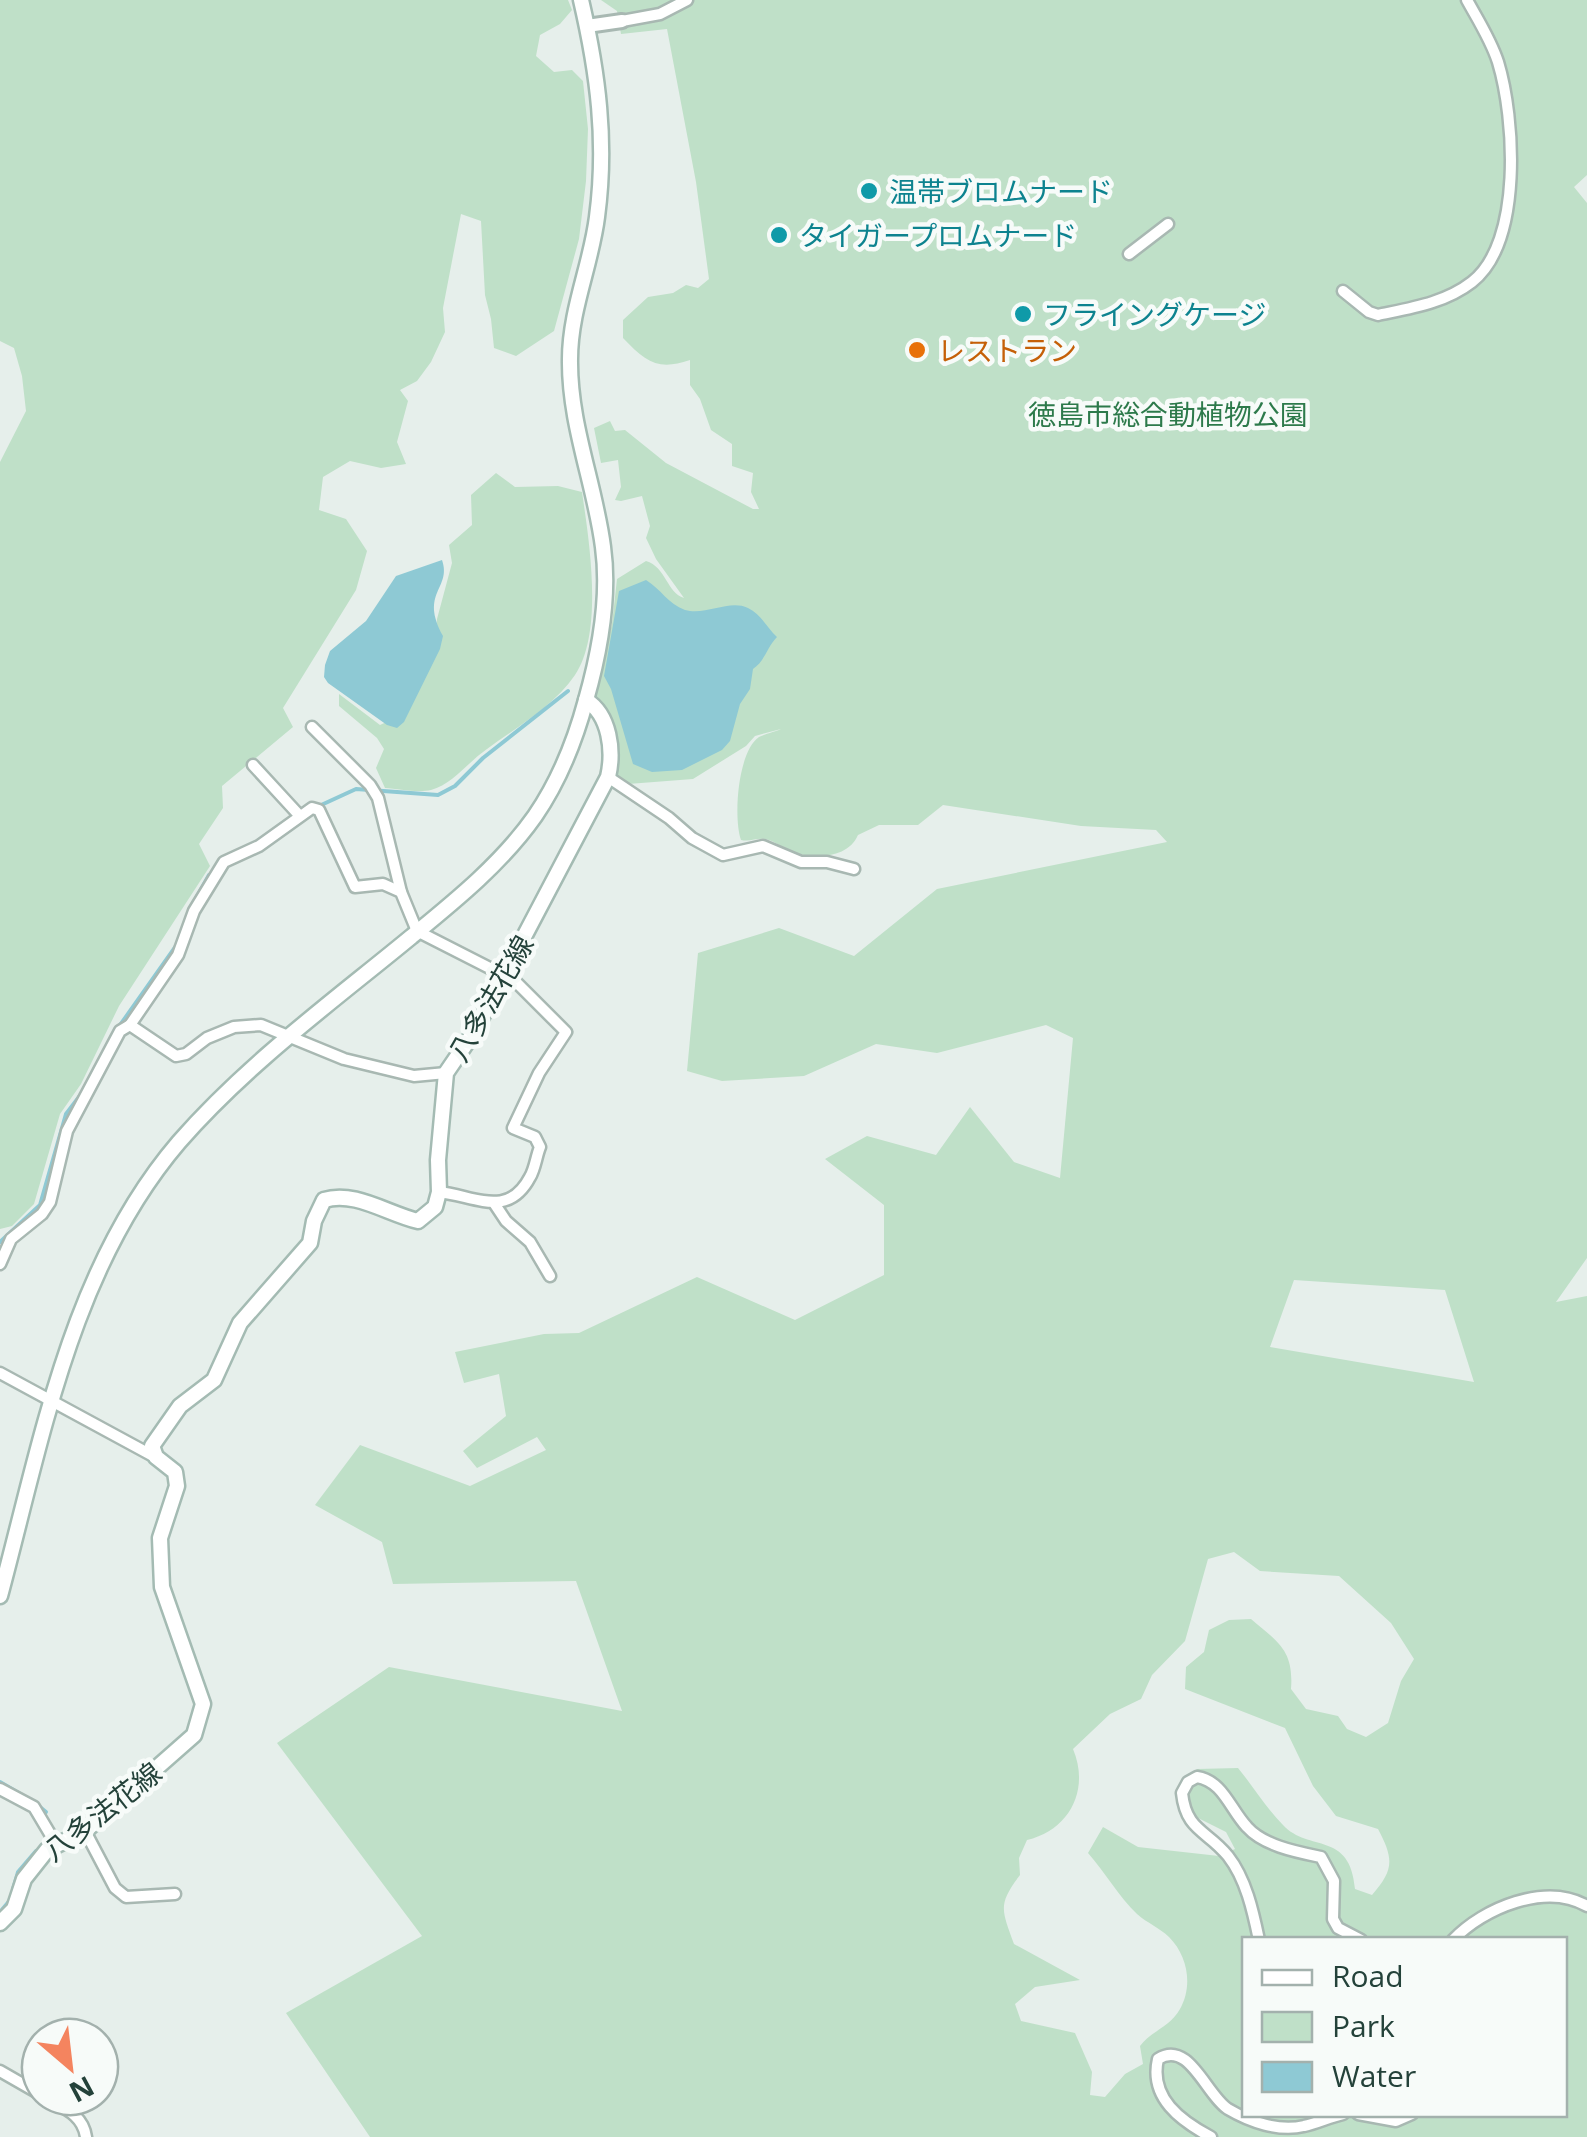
<svg xmlns="http://www.w3.org/2000/svg" width="1587" height="2137" font-family="'Open Sans','Noto Sans JP',sans-serif">
<style>
.green{fill:#bfe0c8;fill-rule:evenodd}
.water{fill:#8ec9d4}
.lines{fill:none;stroke-linecap:round;stroke-linejoin:round}
.stream{stroke:#8ec9d4;stroke-width:4}
.minor-casing{stroke:#a8b8b2;stroke-width:15}
.tertiary-casing{stroke:#a8b8b2;stroke-width:18}
.secondary-casing{stroke:#a4bbb3;stroke-width:19}
.minor{stroke:#fff;stroke-width:10}
.tertiary{stroke:#fff;stroke-width:12}
.secondary{stroke:#fff;stroke-width:14}
.culture-dot{fill:#0f9aa8;stroke:#f7fbf9;stroke-width:4}
.food-dot{fill:#e8710a;stroke:#f7fbf9;stroke-width:4}
.labels{text-anchor:middle;dominant-baseline:central;stroke-width:9;stroke-linejoin:round;paint-order:stroke}
.culture-label{font-size:28px;fill:#0d838f;stroke:#f7fbf9;text-anchor:start}
.food-label{font-size:28px;fill:#c56008;stroke:#f7fbf9;text-anchor:start}
.park-label{font-size:28px;fill:#2d7a4b;stroke:#f7fbf9}
.street-label{font-size:28px;fill:#24423a;stroke:#f7fbf9}
</style>
<rect width="100%" height="100%" fill="#e6efeb"/>
<g class="green">
<path d="M0 0H568L572 10 560 24 540 35 536 56 554 72 572 70 583 81 588 129 586 181 579 239 554 331 516 356 494 348 491 319 485 295 481 221 461 214 443 308 445 332 431 362 417 381 400 390 408 401 397 442 406 464 381 468 350 461 323 477 319 510 346 519 367 551 356 590 283 708 293 727 222 786 223 808 199 844 210 866 119 1006 81 1084 60 1114 34 1204 12 1226 0 1229V462L26 411 22 376 14 348 0 341Z"/>
<path d="M601 0H1587V175L1574 187 1587 203V1258L1556 1302 1587 1296V2137H370L286 2013 422 1936 277 1743 389 1667 622 1711 576 1581 393 1584 382 1542 315 1505 360 1445 470 1486 546 1450 537 1437 477 1468 463 1451 506 1416 499 1374 464 1383 455 1352 544 1334 579 1333 697 1277 795 1320 884 1275V1205L825 1159 867 1136 936 1155 970 1107 1014 1162 1060 1178 1073 1038 1046 1025 937 1053 876 1044 804 1076 722 1081 687 1071 698 953 779 928 854 956 937 889 1167 842 1156 830 1081 826 943 805 918 825H879L858 835C848 858 817 859 794 853 784 850 776 841 765 839 756 838 750 842 741 840 733 817 738 751 759 737 765 734 777 731 781 729L755 736 746 746 693 779 628 784 614 778C612 750 615 716 594 696L612 624 617 579 646 561C666 567 667 593 684 598L656 559 646 538 650 526 642 496 621 501 615 500 621 487 618 460 601 463 594 428 610 421 615 431 625 430 666 463 753 509H759L751 492 753 473 732 466V444L711 430 700 399 690 385V360C658 371 646 362 623 338V320L648 297 673 293 686 285 698 288 709 279 696 182 667 29 621 34 617 11ZM1294 1280 1445 1290 1474 1382 1270 1347ZM1234 1552 1260 1571 1339 1576 1391 1623 1414 1659 1401 1681 1388 1723 1366 1737 1347 1729 1338 1716 1306 1709 1291 1689C1294 1650 1278 1642 1251 1619L1229 1620 1209 1630 1204 1652 1186 1667 1185 1689 1285 1728 1313 1786 1336 1816 1378 1829C1394 1859 1394 1870 1372 1895L1355 1889C1350 1830 1309 1853 1283 1825 1266 1808 1253 1786 1238 1768L1197 1769 1184 1782 1192 1815 1226 1832 1235 1849 1219 1856 1138 1847 1103 1827 1088 1853C1105 1872 1119 1897 1137 1914 1147 1923 1160 1928 1169 1937 1188 1956 1193 1986 1180 2009 1170 2027 1151 2031 1140 2046L1143 2064 1125 2074 1105 2097 1090 2095 1092 2072 1075 2033 1021 2021 1015 2004 1035 1987 1080 1980 1014 1944C1002 1910 997 1905 1020 1875L1019 1858 1027 1840C1070 1830 1090 1789 1073 1749L1110 1714 1141 1699 1152 1675 1185 1641 1208 1559ZM1244 1940H1564V2114H1244Z"/>
<path d="M496 473 515 487 558 486 582 492C589 540 604 632 575 675 554 706 517 727 487 749 468 762 453 784 431 790 418 793 398 789 385 788L376 768 384 749 377 738 339 706V694L380 725 399 716 434 648 437 619 452 563 449 545 472 525 471 495Z"/>
</g>
<g class="water">
<path d="M442 560C452 589 419 592 443 636L440 649 404 722 397 728 387 725 328 683 324 677 325 665 330 651 366 621 396 576Z"/>
<path d="M646 580C661 589 668 604 685 610 706 616 729 599 748 608 761 614 767 628 777 637 767 647 765 661 753 669L750 689 740 704 730 741 722 750 682 770 652 772 633 764 611 689 604 676 619 591Z"/>
</g>
<g class="lines">
<g class="stream">
<path d="M319 806 356 789 438 795 455 786 483 758 568 691"/>
<path d="M250 855 288 831"/>
<path d="M190 909 209 875 215 872"/>
<path d="M118 1028 176 946"/>
<path d="M0 1242 40 1205 66 1114 82 1093"/>
<path d="M0 1782 22 1795"/>
<path d="M34 1802 46 1812"/>
<path d="M13 1889 18 1872 36 1851"/>
<path d="M0 1912 11 1899"/>
</g>
<g class="minor-casing">
<g id="minor">
<path d="M622 21 660 14 687 0"/>
<path d="M1129 254 1168 224"/>
<path d="M1343 291 1369 312 1378 315C1411 308 1445 303 1472 282 1523 242 1515 118 1498 62 1491 40 1478 20 1467 0"/>
<path d="M312 727 370 785 378 798 401 892"/>
<path d="M253 765 299 815"/>
<path d="M608 777 669 818 692 838 723 855 763 846 801 862H827L854 869"/>
<path d="M130 1025 178 955 194 911 224 862 259 846 312 808 319 810 355 887 383 884 401 892 417 931 515 981 566 1032 539 1073 513 1128 535 1137 540 1147C536 1157 535 1169 530 1177 508 1219 475 1196 439 1192"/>
<path d="M494 1203 506 1221 530 1242 550 1276"/>
<path d="M0 1264 11 1239 42 1214 50 1202 67 1131 120 1031 130 1025 176 1056 186 1054 207 1038 234 1027 261 1025 344 1059 414 1076 446 1073"/>
<path d="M0 1373 155 1457"/>
<path d="M0 1789 34 1807 56 1844"/>
<path d="M85 1831 115 1888 126 1897 175 1894"/>
<path d="M1259 1940C1253 1911 1246 1879 1228 1856 1207 1830 1186 1831 1182 1793L1188 1782 1197 1777C1223 1781 1230 1809 1247 1827 1264 1846 1297 1852 1321 1857L1334 1881 1333 1919 1338 1928 1361 1940"/>
<path d="M1453 1940C1483 1908 1546 1882 1587 1906"/>
<path d="M0 2071 40 2094"/>
<path d="M44 2097C63 2108 83 2114 86 2137"/>
<path d="M1358 2114 1396 2121 1412 2114"/>
<path d="M1211 2137C1181 2121 1149 2098 1158 2059 1189 2039 1206 2095 1228 2109 1250 2122 1279 2132 1304 2126 1318 2123 1329 2117 1343 2114"/>
</g>
</g>
<g class="tertiary-casing">
<path id="tertiary" d="M587 26 622 21"/>
</g>
<g class="secondary-casing">
<g id="secondary">
<path d="M0 1596C42 1440 71 1268 179 1142 247 1064 332 1002 411 937 455 901 502 863 535 816 559 781 575 741 586 700 600 651 610 598 603 547 595 484 569 424 570 359 570 310 591 265 597 217 607 142 598 73 581 0"/>
<path d="M0 1923 14 1909 24 1879 47 1850 85 1831 194 1735 203 1704 162 1587 160 1538 177 1486 175 1472 156 1457 152 1446 180 1406 214 1380 240 1323 310 1243 314 1221 324 1200C354 1190 388 1214 418 1221L435 1207 439 1192 438 1160 446 1073 474 1032 608 777C614 751 610 715 586 700"/>
</g>
</g>
<use href="#minor" class="minor"/>
<use href="#tertiary" class="tertiary"/>
<use href="#secondary" class="secondary"/>
</g>
<g class="culture-dot">
<circle cx="869" cy="191" r="10"/>
<circle cx="779" cy="235" r="10"/>
<circle cx="1023" cy="314" r="10"/>
</g>
<circle class="food-dot" cx="917" cy="350" r="10"/>
<g class="labels">
<g class="culture-label">
<text x="889" y="191">温帯ブロムナード</text>
<text x="799" y="235">タイガープロムナード</text>
<text x="1043" y="314">フライングケージ</text>
</g>
<g class="food-label">
<text x="937" y="350">レストラン</text>
</g>
<g class="park-label">
<text x="1168" y="414">徳島市総合動植物公園</text>
</g>
<g class="street-label">
<text transform="translate(490 998) rotate(-60)">八多法花線</text>
<text transform="translate(102 1811) rotate(-38)">八多法花線</text>
</g>
</g>
<rect x="1242" y="1937" width="325" height="180" fill="#f7fbf9" stroke="#a3b1ad" stroke-width="2.5"/>
<rect x="1262" y="1970" width="50" height="15" fill="#ffffff" stroke="#a3b1ad" stroke-width="2.5"/>
<text x="1332" y="1987" font-size="30" fill="#24423a">Road</text>
<rect x="1262" y="2012" width="50" height="30" fill="#bfe0c8" stroke="#a3b1ad" stroke-width="2.5"/>
<text x="1332" y="2037" font-size="30" fill="#24423a">Park</text>
<rect x="1262" y="2062" width="50" height="30" fill="#8ec9d4" stroke="#a3b1ad" stroke-width="2.5"/>
<text x="1332" y="2087" font-size="30" fill="#24423a">Water</text>
<g transform="translate(70 2067) rotate(152)"><circle r="48" fill="#f7fbf9" stroke="#a3b1ad" stroke-width="2.5"/>
<path d="M0-8L18 38L0 25L-18 38Z" fill="#f4845f"/>
<text y="-15" font-size="28" font-weight="bold" text-anchor="middle" fill="#24423a">N</text>
</g>
</svg>
